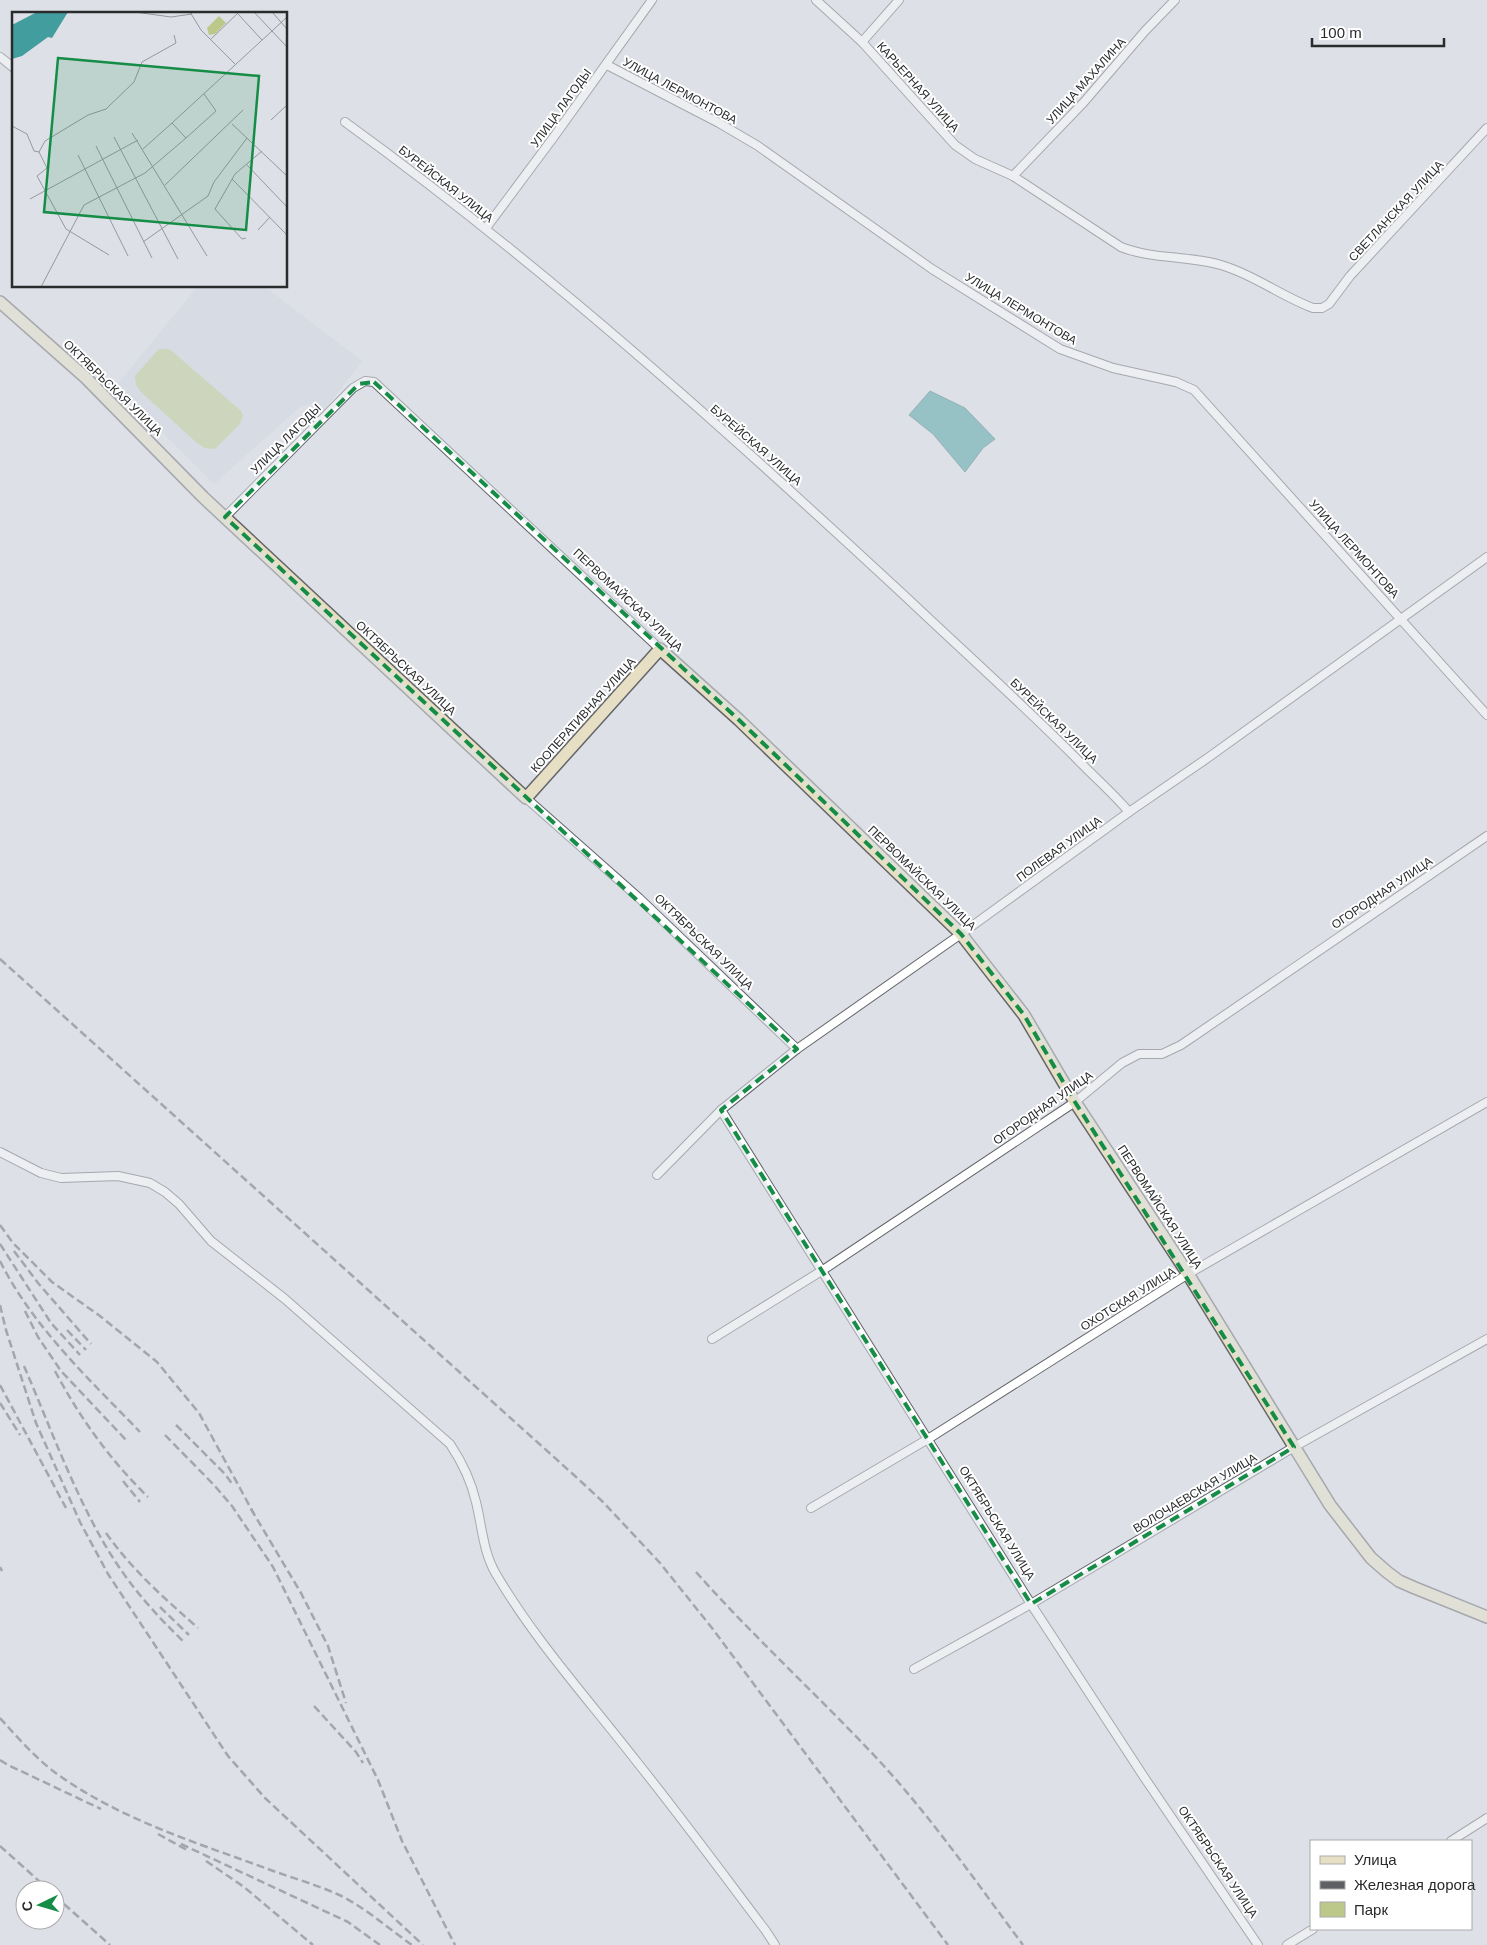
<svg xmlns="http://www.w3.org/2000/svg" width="1487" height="1945" font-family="Arial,sans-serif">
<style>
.built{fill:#d0d5e2}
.green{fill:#bbc889}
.water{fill:#429d9f;stroke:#3b7b7d}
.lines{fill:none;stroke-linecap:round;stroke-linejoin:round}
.street-casing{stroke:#63656a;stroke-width:10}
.secondary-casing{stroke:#63656a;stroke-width:14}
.street{stroke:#fff;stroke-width:8}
.secondary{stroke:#e7dfc4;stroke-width:11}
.rail{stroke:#5e6063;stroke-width:2.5;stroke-dasharray:8 4;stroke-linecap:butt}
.marked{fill:none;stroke:#158d47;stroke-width:4;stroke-dasharray:10 6;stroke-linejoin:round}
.labels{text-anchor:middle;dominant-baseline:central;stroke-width:4;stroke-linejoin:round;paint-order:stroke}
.street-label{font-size:12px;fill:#2a2b2d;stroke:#fff}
.inset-road{fill:none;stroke:#95989c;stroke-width:1}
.view{fill:#158d47;fill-opacity:0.15;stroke:#158d47;stroke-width:2.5}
.inset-edge{fill:none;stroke:#2a2b2d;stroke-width:2.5}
</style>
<rect width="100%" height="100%" fill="#dde0e6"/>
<path class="built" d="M198 286H264L362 361 323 412 314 404 301 406 214 484 116 386Z"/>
<path class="green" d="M159 349H168L173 352 241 411 243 416 240 424 215 449 205 448 197 443 140 391 136 385 135 376Z"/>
<path class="water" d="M930 391 965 408 995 439 983 448 965 472 933 434 909 415Z"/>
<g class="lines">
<g class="street-casing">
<g id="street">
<path d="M816 0 862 42 955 145 975 159 1013 176 1121 247C1153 260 1193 255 1227 267 1257 277 1283 297 1313 308H1322L1329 304 1350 276 1487 128"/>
<path d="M862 42 899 0"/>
<path d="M0 57 14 68"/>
<path d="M607 65 719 123 758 146 932 269 1060 349 1113 368 1176 382 1194 390 1487 715"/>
<path d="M345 122C544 266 727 431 906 597 962 650 1020 702 1074 756 1092 775 1112 792 1129 812"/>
<path d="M1013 176 1084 102 1145 31 1175 0"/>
<path d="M486 228 553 138 652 0"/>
<path d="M225 517 353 388 365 381 374 382 660 649"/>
<path d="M526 798 639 898 797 1049"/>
<path d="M721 1110 1031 1604 1144 1777 1258 1945"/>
<path d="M0 1152 41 1173 61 1178 118 1176 150 1183 165 1192 179 1204 211 1241 285 1299 450 1444C462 1462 471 1480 476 1502 482 1526 483 1552 496 1574 536 1642 589 1700 637 1762 681 1817 723 1874 766 1931L775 1945"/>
<path d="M657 1175 721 1110 797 1049 961 934 1129 812 1209 757 1487 557"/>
<path d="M712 1339 823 1270 1075 1102 1122 1063 1139 1054H1162L1181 1045 1487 836"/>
<path d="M811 1508 928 1439 1188 1274 1487 1102"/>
<path d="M914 1669 1031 1604 1294 1447 1487 1339"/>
<path d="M1451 1841 1487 1818"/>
<path d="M1287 1945 1313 1929"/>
</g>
</g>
<g class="secondary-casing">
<path id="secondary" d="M0 302 86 378 203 497 526 798 660 649 739 720 961 934 1024 1015 1075 1102 1188 1274 1330 1505 1371 1558 1387 1572 1399 1581 1415 1588 1487 1617"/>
</g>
<use href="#street" class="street"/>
<use href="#secondary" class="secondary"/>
<g class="rail">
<path d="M0 959 575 1476 603 1502 660 1563 712 1628 948 1945"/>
<path d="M0 1225 13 1243 52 1282 100 1316 157 1362 199 1413 254 1514"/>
<path d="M0 1244 51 1323 80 1355"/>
<path d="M14 1251 38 1283 91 1344"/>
<path d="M0 1261C33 1327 89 1379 140 1432"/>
<path d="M0 1305 6 1330 36 1423 80 1522 108 1574 228 1756 265 1798 423 1945"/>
<path d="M25 1311 38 1337 61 1371 127 1441"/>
<path d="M67 1330 86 1350"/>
<path d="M24 1366C52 1431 80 1510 119 1567 138 1595 160 1619 184 1642"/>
<path d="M55 1371C80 1418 110 1460 148 1497"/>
<path d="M0 1385 66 1508"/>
<path d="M0 1403 20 1435"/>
<path d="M176 1425 225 1474 233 1485"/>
<path d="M165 1435 214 1485 232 1506 273 1567 378 1780 402 1841 455 1945"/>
<path d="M123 1481 140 1502"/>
<path d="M251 1509 301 1593 328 1646 346 1703"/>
<path d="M106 1533C134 1572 163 1597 198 1628"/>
<path d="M0 1567 2 1571"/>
<path d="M696 1572C751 1634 813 1691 870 1751 927 1811 974 1879 1023 1945"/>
<path d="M160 1607 189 1635"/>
<path d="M314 1706 356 1752 363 1763"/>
<path d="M0 1718C16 1736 34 1756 53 1771 119 1820 201 1844 276 1872 296 1879 317 1885 337 1894 362 1905 389 1929 412 1945"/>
<path d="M0 1760 8 1765 101 1809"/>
<path d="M158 1834 187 1850"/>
<path d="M181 1844 348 1922 380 1945"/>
<path d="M0 1846 49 1890"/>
<path d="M206 1861 244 1887 313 1945"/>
<path d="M55 1896 110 1945"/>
</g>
</g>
<path d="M0 0H1487V1945H0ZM374 382 739 720 961 934 1024 1015 1075 1102 1294 1447 1031 1604 721 1110 797 1049 225 517 359 384Z" fill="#dde0e6" fill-opacity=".55" fill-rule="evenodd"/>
<path class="marked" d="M374 382 739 720 961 934 1024 1015 1075 1102 1294 1447 1031 1604 721 1110 797 1049 225 517 359 384Z"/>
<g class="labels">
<g class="street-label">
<text transform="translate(1086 81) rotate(-48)">УЛИЦА МАХАЛИНА</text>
<text transform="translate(918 87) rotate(48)">КАРЬЕРНАЯ УЛИЦА</text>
<text transform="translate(680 91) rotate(28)">УЛИЦА ЛЕРМОНТОВА</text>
<text transform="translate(561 108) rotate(-54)">УЛИЦА ЛАГОДЫ</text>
<text transform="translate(446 184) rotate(38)">БУРЕЙСКАЯ УЛИЦА</text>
<text transform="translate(1396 211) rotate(-47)">СВЕТЛАНСКАЯ УЛИЦА</text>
<text transform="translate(1021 309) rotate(31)">УЛИЦА ЛЕРМОНТОВА</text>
<text transform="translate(113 388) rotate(44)">ОКТЯБРЬСКАЯ УЛИЦА</text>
<text transform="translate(286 439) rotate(-45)">УЛИЦА ЛАГОДЫ</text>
<text transform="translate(756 445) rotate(41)">БУРЕЙСКАЯ УЛИЦА</text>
<text transform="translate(1354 549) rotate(48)">УЛИЦА ЛЕРМОНТОВА</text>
<text transform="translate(628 600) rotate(43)">ПЕРВОМАЙСКАЯ УЛИЦА</text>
<text transform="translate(406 668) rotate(43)">ОКТЯБРЬСКАЯ УЛИЦА</text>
<text transform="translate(583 715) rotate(-48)">КООПЕРАТИВНАЯ УЛИЦА</text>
<text transform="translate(1054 721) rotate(44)">БУРЕЙСКАЯ УЛИЦА</text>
<text transform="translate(1059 849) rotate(-36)">ПОЛЕВАЯ УЛИЦА</text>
<text transform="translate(922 878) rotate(44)">ПЕРВОМАЙСКАЯ УЛИЦА</text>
<text transform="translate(1382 893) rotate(-34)">ОГОРОДНАЯ УЛИЦА</text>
<text transform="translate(704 942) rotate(44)">ОКТЯБРЬСКАЯ УЛИЦА</text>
<text transform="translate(1043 1108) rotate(-35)">ОГОРОДНАЯ УЛИЦА</text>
<text transform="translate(1160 1207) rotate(57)">ПЕРВОМАЙСКАЯ УЛИЦА</text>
<text transform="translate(1128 1299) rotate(-32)">ОХОТСКАЯ УЛИЦА</text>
<text transform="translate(1195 1493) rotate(-31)">ВОЛОЧАЕВСКАЯ УЛИЦА</text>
<text transform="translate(997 1523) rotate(58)">ОКТЯБРЬСКАЯ УЛИЦА</text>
<text transform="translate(1218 1862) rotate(56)">ОКТЯБРЬСКАЯ УЛИЦА</text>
</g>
</g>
<g transform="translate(12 12)">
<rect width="275" height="275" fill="#dde0e6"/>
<path d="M207 4 214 11 203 22 197 23 195 16Z" fill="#bbc889"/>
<path d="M25 0H56L40 26 36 25 10 44 0 47V13Z" fill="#429d9f"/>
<path class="inset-road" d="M123 0 159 5 180 2M178 0 189 18 223 52M242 0 275 35M260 0 275 17M226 2 250 28M260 19 275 5M199 27 227 0M259 108 275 93M220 112 275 164M0 114 15 122 22 139 27 140 35 156 25 164 54 217 97 243M120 121 195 244M102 125 166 247M174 126 204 99 192 82M84 134 140 246M131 137 160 111M27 140 33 129 76 103 94 97 122 70 130 50 164 31 162 23M66 143 116 244M235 153 275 195M220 167 275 223M153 173 231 98M18 187 126 128M246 218 258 205M234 226 230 227 203 197 223 162 250 139M131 230 196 184 202 170 235 126M29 275 72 193 133 161 174 126 160 111 260 19"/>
<path class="view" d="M46 46 247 64 234 218 32 200Z"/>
<rect width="275" height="275" class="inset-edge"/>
</g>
<rect x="1310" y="1840" width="162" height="90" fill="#ffffff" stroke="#aaaaab"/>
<rect x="1320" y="1856" width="25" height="8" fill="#e7dfc4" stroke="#aaaaab"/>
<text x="1354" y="1865" font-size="15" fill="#2a2b2d">Улица</text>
<rect x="1320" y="1881" width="25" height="8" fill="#5e6063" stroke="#aaaaab"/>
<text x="1354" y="1890" font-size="15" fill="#2a2b2d">Железная дорога</text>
<rect x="1320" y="1902" width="25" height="15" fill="#bbc889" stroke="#aaaaab"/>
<text x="1354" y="1915" font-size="15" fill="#2a2b2d">Парк</text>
<g transform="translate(40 1905) rotate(265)"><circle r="24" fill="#ffffff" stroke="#aaaaab"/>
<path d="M0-4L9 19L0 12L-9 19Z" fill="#158d47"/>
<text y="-8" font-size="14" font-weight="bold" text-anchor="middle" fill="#2a2b2d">С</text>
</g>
<path d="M1312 38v8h132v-8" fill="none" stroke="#2a2b2d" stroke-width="2.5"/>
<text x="1320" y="38" font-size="15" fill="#2a2b2d" stroke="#ffffff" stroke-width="4" paint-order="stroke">100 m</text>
</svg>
